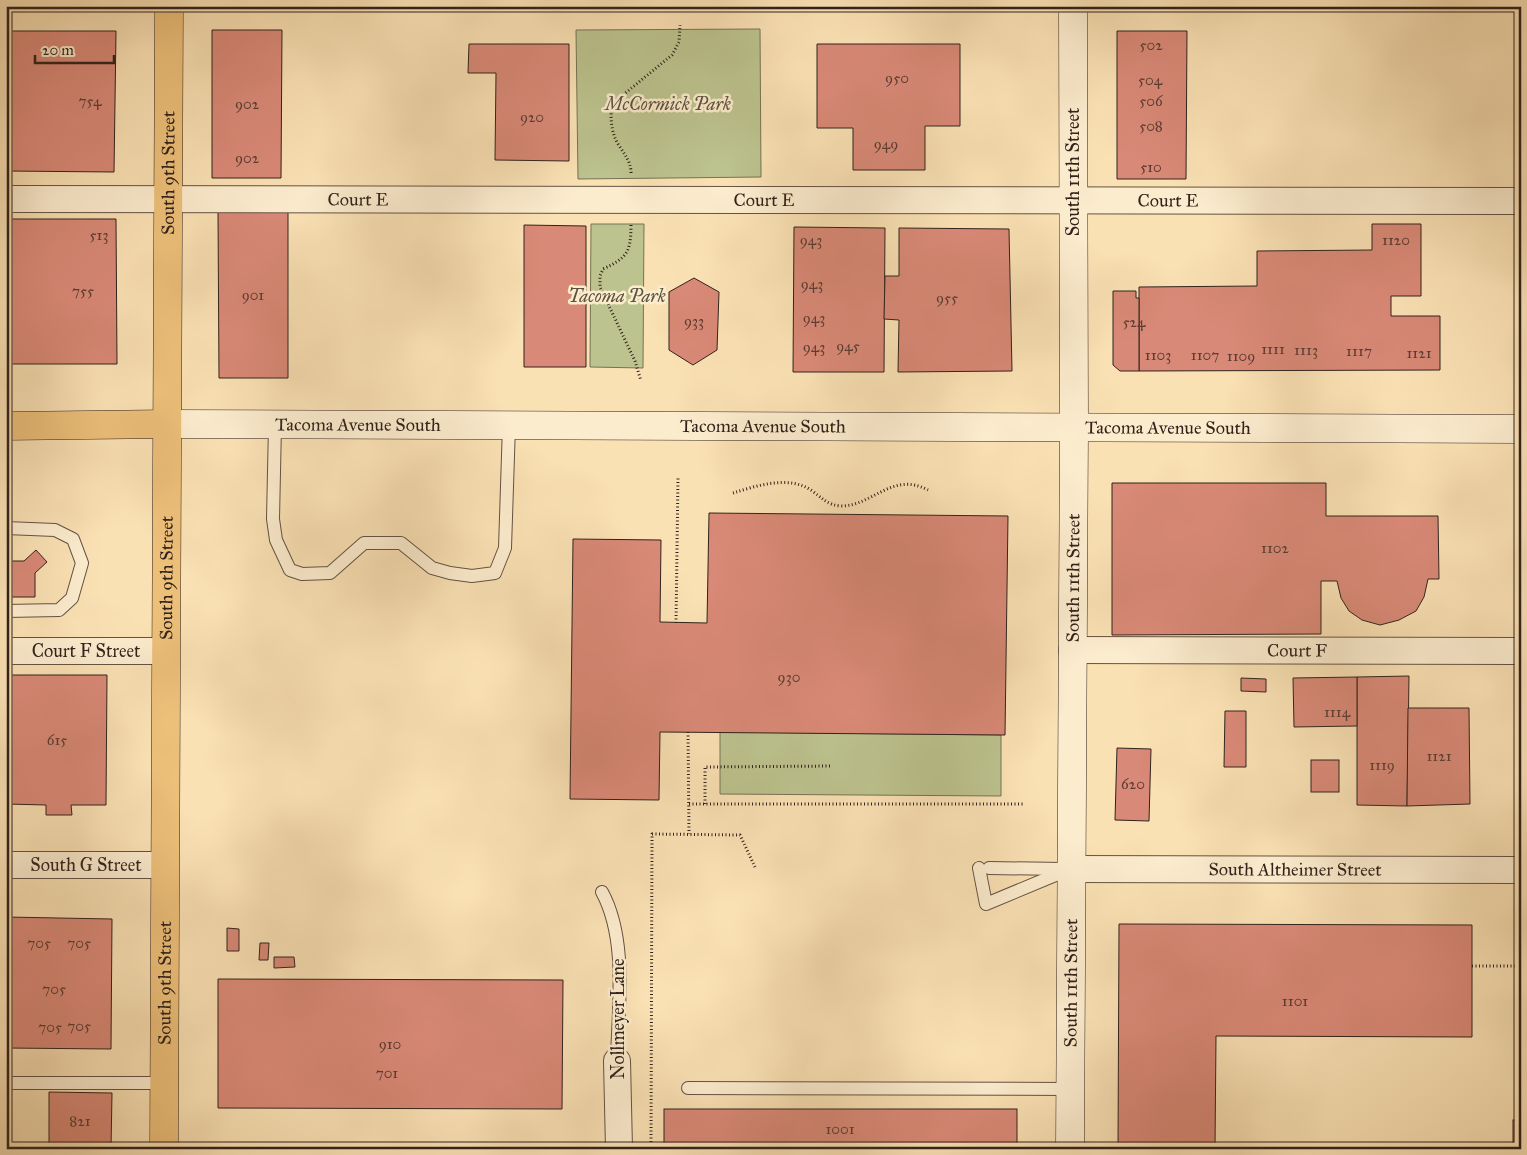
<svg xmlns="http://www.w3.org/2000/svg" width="1527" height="1155" font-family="'IM FELL Great Primer',serif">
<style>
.green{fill:#bcc38e;stroke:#767255}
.building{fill:#d98977;stroke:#31221c}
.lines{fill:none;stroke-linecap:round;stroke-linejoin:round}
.service-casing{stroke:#635242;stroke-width:14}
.minor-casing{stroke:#635242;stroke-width:28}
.secondary-casing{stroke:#31221c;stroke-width:29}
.primary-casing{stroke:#31221c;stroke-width:29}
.path{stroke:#31221c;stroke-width:3;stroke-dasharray:1 2.5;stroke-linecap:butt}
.service{stroke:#fcecce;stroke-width:12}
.minor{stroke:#fcecce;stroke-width:26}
.secondary{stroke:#fcecce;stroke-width:28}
.primary{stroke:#edc07a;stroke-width:28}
.labels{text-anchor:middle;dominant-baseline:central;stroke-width:5;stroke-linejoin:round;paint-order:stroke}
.number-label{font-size:15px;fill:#5b3c33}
.park-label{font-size:18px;font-style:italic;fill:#5b523e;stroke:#fcecce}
.street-label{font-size:18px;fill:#31221c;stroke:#fcecce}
</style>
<rect width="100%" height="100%" fill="#fae1b4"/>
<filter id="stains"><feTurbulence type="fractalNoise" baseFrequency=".004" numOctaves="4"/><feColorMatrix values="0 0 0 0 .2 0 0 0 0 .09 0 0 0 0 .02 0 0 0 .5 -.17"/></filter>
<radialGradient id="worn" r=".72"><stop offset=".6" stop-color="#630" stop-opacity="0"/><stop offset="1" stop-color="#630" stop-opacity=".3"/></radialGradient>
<g class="green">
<path d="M760 29 761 177 578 179 576 30Z"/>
<path d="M591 224H644L643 368 590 367Z"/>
<path d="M720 732 1001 735V796L720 794Z"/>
</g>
<g class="building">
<path d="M212 30H282L281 178H212Z"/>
<path d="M6 31H116L114 172 6 171Z"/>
<path d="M1117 31H1187L1186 179H1117Z"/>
<path d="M469 44H569V161L495 160 496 73H468Z"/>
<path d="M817 44H960V126H925V170H853V128H817Z"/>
<path d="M218 212H288V378H219Z"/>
<path d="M6 219H116L117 364H6Z"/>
<path d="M1372 224H1421V296H1391V316H1440V370L1139 371V287L1257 286V251L1372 250Z"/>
<path d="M524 225 586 226V367H524Z"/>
<path d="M794 227 885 228 884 372H793Z"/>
<path d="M899 228 1009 229 1012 371 898 372 899 320 884 319 885 276H899Z"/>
<path d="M694 278 719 292 717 350 693 365 669 350V292Z"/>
<path d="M1113 291H1136V298H1139V371H1120L1113 365Z"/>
<path d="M1112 483H1326V516H1438L1439 579H1428L1424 597 1416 611 1399 620 1380 625 1362 620 1349 611 1341 598 1337 581H1321V634L1112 635Z"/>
<path d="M709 513 1008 516 1005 735 660 732 659 800 570 799 573 539 661 540 660 622 707 623Z"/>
<path d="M36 550 47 562 35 573V597H6V561H24Z"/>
<path d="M7 675H107L106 805H71L72 815H46V805L6 804Z"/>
<path d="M1409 676 1407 806 1357 805V677Z"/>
<path d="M1357 677V726L1294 727 1293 678Z"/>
<path d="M1241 678 1266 679V692L1241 691Z"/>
<path d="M1408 708H1469L1470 804 1407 806Z"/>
<path d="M1225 711H1246V767H1224Z"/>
<path d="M1117 748 1151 749 1149 821 1115 820Z"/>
<rect x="1311" y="760" width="28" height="32"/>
<path d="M6 917 112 919 111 1049 6 1048Z"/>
<path d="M1119 924 1472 925V1037L1216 1036 1215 1149H1118Z"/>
<path d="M227 928 239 929V951H227Z"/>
<path d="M260 943H269L268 960H259Z"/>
<path d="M274 957H294L295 967 274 968Z"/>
<path d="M218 979 563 980 562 1109 218 1108Z"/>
<path d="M49 1092 112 1093 111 1149H49Z"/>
<rect x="664" y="1109" width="353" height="40"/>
<rect x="1513" y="1120" width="8" height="29"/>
</g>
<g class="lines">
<g class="service-casing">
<g id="service">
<path d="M275 425 273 519 276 540 290 570 302 574 330 573 364 543H401L432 568 450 573 472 576 495 573 505 548 509 425"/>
<path d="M6 528 55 530 73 539 82 563 72 598 59 610 6 611"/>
<path d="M979 868 986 904 1070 869"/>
<path d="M989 868 1063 869"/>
<path d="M602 892C628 940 618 1007 617 1061"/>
<path d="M6 1083H164"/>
<path d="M688 1088 1070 1089"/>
</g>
</g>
<g class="minor-casing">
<g id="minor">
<path id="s1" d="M6 199 1521 201"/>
<path id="s2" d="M1072 650 1521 651"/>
<path id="s3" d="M6 651H166"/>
<path id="s4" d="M6 865H165"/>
<path id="s5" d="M1070 869 1521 870"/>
<path d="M617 1061 619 1149"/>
</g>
</g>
<g class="secondary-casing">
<g id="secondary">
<path id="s6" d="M167 424 1521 429"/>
<path id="s7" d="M1070 1149 1074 428 1073 6"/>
</g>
</g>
<g class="primary-casing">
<g id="primary">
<path d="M6 426 167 424"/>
<path id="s8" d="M164 1149 169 6"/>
</g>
</g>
<g class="path">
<path d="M631 173C631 161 624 154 618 144 611 132 610 117 612 104L672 55 679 42 680 25"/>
<path d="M631 225C631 252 627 258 603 269L600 276V287L635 361 641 381"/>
<path d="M733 493C756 486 788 475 811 490 821 497 827 505 841 506 873 506 892 471 928 490"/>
<path d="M676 623 678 477"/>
<path d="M688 732 689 834"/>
<path d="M689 804H1023"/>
<path d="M705 804V767L832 766"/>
<path d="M1472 966H1521"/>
<path d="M651 1149 652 834 740 835 755 867"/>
</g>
<use href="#service" class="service"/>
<use href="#minor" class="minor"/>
<use href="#secondary" class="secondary"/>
<use href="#primary" class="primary"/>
</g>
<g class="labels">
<g class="number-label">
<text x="1151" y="45">502</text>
<text x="897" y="78">950</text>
<text x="1150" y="80">504</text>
<text x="90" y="101">754</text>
<text x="1151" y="101">506</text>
<text x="247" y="104">902</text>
<text x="532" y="117">920</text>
<text x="1151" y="126">508</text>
<text x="886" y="144">949</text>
<text x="247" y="158">902</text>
<text x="1151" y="167">510</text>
<text x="99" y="235">513</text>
<text x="811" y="240">943</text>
<text x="1396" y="240">1120</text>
<text x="812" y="284">943</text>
<text x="83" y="291">755</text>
<text x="253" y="295">901</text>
<text x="947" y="298">955</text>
<text x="814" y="318">943</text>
<text x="694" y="321">933</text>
<text x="1134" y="322">524</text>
<text x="848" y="346">945</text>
<text x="814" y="347">943</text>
<text x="1273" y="349">1111</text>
<text x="1306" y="350">1113</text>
<text x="1359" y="351">1117</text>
<text x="1419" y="353">1121</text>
<text x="1158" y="355">1103</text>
<text x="1205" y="355">1107</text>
<text x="1241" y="356">1109</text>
<text x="1275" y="548">1102</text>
<text x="789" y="677">930</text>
<text x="1337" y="712">1114</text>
<text x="57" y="740">615</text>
<text x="1439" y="756">1121</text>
<text x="1382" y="765">1119</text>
<text x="1133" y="784">620</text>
<text x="39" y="943">705</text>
<text x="79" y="943">705</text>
<text x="54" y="989">705</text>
<text x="1295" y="1001">1101</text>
<text x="79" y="1026">705</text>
<text x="50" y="1027">705</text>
<text x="390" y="1044">910</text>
<text x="387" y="1073">701</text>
<text x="80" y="1121">821</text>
<text x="840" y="1129">1001</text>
</g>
<g class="park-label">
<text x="668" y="104">McCormick Park</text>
<text x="617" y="296">Tacoma Park</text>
</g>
<g class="street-label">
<text transform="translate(1073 172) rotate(-90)">South 11th Street</text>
<text stroke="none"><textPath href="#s8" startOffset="976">South 9th Street</textPath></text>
<text stroke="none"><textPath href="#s1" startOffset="352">Court E</textPath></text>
<text stroke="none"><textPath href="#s1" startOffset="758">Court E</textPath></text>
<text stroke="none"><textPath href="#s1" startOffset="1162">Court E</textPath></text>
<text stroke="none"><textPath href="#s6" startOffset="191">Tacoma Avenue South</textPath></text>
<text stroke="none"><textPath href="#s6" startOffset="596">Tacoma Avenue South</textPath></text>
<text stroke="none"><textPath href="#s6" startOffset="1001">Tacoma Avenue South</textPath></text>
<text stroke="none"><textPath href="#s7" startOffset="571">South 11th Street</textPath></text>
<text stroke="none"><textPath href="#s8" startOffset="571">South 9th Street</textPath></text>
<text stroke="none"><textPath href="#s2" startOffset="225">Court F</textPath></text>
<text stroke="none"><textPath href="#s3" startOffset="80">Court F Street</textPath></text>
<text stroke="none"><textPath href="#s4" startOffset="80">South G Street</textPath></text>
<text stroke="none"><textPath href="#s5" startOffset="225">South Altheimer Street</textPath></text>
<text stroke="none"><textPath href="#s8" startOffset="166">South 9th Street</textPath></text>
<text stroke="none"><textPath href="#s7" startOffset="166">South 11th Street</textPath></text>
<text transform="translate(618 1019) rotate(-90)">Nollmeyer Lane</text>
</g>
</g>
<rect width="1527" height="1155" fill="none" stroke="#fae1b4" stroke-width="25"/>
<rect x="8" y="8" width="1512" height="1140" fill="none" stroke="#31221c" stroke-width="2.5"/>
<rect x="12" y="12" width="1502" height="1130" fill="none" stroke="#31221c"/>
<path d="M35 55v8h79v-8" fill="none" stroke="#31221c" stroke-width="2.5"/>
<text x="42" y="55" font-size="15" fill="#31221c" stroke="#fcecce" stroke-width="4" paint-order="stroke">20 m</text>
<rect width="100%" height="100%" filter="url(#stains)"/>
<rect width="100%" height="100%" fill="url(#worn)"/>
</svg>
